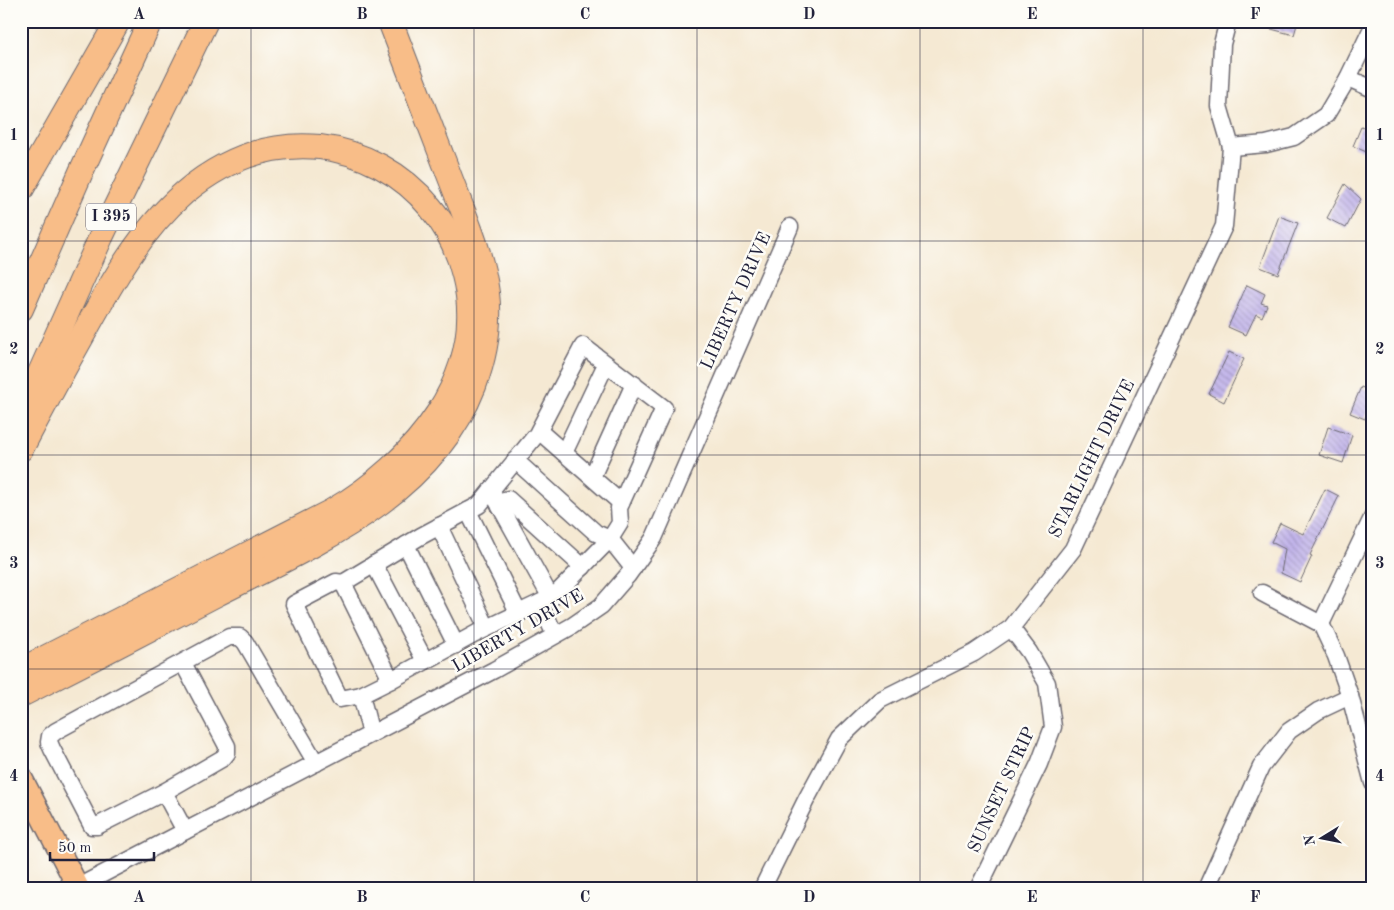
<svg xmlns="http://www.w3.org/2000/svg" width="1394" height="910" font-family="'Old Standard TT',serif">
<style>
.building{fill:url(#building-back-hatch)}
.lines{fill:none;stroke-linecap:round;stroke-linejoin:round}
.minor-casing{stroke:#6c6870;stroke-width:19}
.major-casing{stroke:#6c6870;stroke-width:24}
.highway-casing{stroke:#6c6870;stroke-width:26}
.minor{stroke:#fff;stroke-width:16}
.major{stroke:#f8bd88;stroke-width:21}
.highway{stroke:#f8bd88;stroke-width:24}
.grid{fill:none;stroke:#22223b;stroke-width:1;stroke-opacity:0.55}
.labels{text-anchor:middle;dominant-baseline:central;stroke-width:5;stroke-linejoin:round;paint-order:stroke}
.shield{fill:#fdfcf7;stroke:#646373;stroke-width:1}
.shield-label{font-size:16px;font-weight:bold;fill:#22223b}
.street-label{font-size:18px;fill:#22223b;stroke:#fdfcf7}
.neatline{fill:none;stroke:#22223b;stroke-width:2}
.grid-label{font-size:16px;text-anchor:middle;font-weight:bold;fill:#22223b}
</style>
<defs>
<pattern id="building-back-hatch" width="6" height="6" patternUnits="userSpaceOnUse" patternTransform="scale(1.25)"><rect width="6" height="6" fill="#c0b2ea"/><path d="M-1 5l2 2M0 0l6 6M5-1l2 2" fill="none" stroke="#9c90bf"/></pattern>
</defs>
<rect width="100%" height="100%" fill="#fdfcf7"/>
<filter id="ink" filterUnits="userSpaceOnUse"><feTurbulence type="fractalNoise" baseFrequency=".02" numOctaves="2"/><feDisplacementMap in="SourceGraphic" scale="10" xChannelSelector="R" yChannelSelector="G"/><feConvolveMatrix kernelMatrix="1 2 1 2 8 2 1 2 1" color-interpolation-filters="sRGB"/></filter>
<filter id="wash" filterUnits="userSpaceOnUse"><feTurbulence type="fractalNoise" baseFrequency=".0096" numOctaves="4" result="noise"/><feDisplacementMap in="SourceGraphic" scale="20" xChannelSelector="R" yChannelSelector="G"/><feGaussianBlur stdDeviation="1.12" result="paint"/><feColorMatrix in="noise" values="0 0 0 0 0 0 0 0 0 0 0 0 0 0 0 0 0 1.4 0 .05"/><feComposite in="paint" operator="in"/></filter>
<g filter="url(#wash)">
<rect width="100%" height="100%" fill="#f5e9d3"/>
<g id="blocks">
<g class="building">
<path d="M1257 21H1298L1294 35 1256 25Z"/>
<path d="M1361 127 1373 132V155L1353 146Z"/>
<path d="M1345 184 1361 199 1346 228 1327 218Z"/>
<path d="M1279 216 1298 223 1278 274 1260 267Z"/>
<path d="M1247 285 1265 294 1261 303 1267 305 1262 317 1256 314 1246 335 1228 327Z"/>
<path d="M1229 352 1244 359 1224 402 1209 394Z"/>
<path d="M1361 387 1373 392V400L1365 419 1350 413Z"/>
<path d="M1328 427 1352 435 1343 463 1319 455Z"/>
<path d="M1325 489 1339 496 1310 555 1312 556 1300 582 1281 573 1285 549 1271 542 1280 523 1303 534Z"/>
</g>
</g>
</g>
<g filter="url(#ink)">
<use href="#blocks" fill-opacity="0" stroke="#6c6870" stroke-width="1"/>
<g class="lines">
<g class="minor-casing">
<g id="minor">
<path d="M1348 78 1373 89"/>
<path d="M1231 147 1266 144 1294 137 1326 115 1348 78 1373 26"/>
<path d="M539 431 621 503"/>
<path d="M564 453 606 364"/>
<path d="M515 460 596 533 610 539 554 596 477 633 391 680 343 583 421 536 479 505 537 434 583 346 664 408 619 508 620 523 610 539 633 568"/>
<path d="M592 477 634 384"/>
<path d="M491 490 551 598"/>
<path d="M500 507 508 499 583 567"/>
<path d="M468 511 519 614"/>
<path d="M439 526 487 628"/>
<path d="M406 545 456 645"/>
<path d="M374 564 425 661"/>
<path d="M343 583 336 582 294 604 340 699 361 695"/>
<path d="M1262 593 1321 624 1336 656 1350 696 1373 783"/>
<path d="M540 603 555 635"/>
<path d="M1321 624 1373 516"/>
<path d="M183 663 227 746V753L223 758 164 792 185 831"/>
<path d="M371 734 361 695 391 680"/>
<path d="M164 792 97 826H92L52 749 49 742 50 736 56 731 229 637H240L245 642 316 763"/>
<path d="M21 886 23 889"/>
<path d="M74 889 494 670 572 626 601 606 628 575 654 538 790 227"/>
<path d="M762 889 807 798 839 739 880 700 974 653 1011 628 1073 549 1224 226 1231 147 1219 106 1222 44 1228 21"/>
<path d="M978 889 1039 764 1053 727 1047 683 1029 652 1011 628"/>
<path d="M1206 889 1261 767 1289 731 1318 711 1350 696"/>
</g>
</g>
<g class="major-casing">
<path id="major" d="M21 777 79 889"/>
</g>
<g class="highway-casing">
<g id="highway">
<path d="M21 190 118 21"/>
<path d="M21 309 81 172 150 21"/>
<path d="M21 415 101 237 206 21"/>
<path d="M21 449C42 409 63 370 85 331 112 282 141 230 184 193 223 160 269 142 320 147 363 152 403 174 430 207 447 227 458 250 464 275 490 375 413 464 332 511L21 670"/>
<path d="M21 695C86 662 150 629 215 595 313 545 431 497 474 386 485 356 491 325 487 293 482 254 465 217 451 180 431 127 410 74 390 21"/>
</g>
</g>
<use href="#minor" class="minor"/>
<use href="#major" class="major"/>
<use href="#highway" class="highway"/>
</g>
</g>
<path class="grid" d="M251 21V889M474 21V889M697 21V889M920 21V889M1143 21V889M21 241H1373M21 455H1373M21 669H1373"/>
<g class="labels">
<rect class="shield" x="86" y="203.5" width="50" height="27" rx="4"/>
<g class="shield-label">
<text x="111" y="217">I 395</text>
</g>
<g class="street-label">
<text transform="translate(736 301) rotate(-66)">LIBERTY DRIVE</text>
<text transform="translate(1092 459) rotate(-64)">STARLIGHT DRIVE</text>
<text transform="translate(518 631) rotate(-30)">LIBERTY DRIVE</text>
<text transform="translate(1002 790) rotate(-65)">SUNSET STRIP</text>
</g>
</g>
<rect width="1394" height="910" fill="none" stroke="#fdfcf7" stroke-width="55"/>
<g transform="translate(1322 838) rotate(260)" stroke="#fdfcf7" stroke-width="4" paint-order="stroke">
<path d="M0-4L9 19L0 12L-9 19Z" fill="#22223b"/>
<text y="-8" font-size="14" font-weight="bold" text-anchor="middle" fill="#22223b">N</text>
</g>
<path d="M50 852v8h104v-8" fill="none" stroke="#22223b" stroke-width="2.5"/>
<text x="58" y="852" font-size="15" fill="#22223b" stroke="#fdfcf7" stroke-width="4" paint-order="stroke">50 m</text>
<rect x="28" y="28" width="1338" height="854" class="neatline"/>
<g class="grid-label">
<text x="139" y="19">A</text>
<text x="362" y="19">B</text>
<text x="585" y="19">C</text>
<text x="809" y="19">D</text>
<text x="1032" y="19">E</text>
<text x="1255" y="19">F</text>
<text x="14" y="140">1</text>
<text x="1380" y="140">1</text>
<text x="14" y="354">2</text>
<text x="1380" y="354">2</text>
<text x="14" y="568">3</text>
<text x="1380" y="568">3</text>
<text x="14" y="781">4</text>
<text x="1380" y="781">4</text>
<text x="139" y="902">A</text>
<text x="362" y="902">B</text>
<text x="585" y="902">C</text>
<text x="809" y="902">D</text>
<text x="1032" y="902">E</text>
<text x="1255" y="902">F</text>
</g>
</svg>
